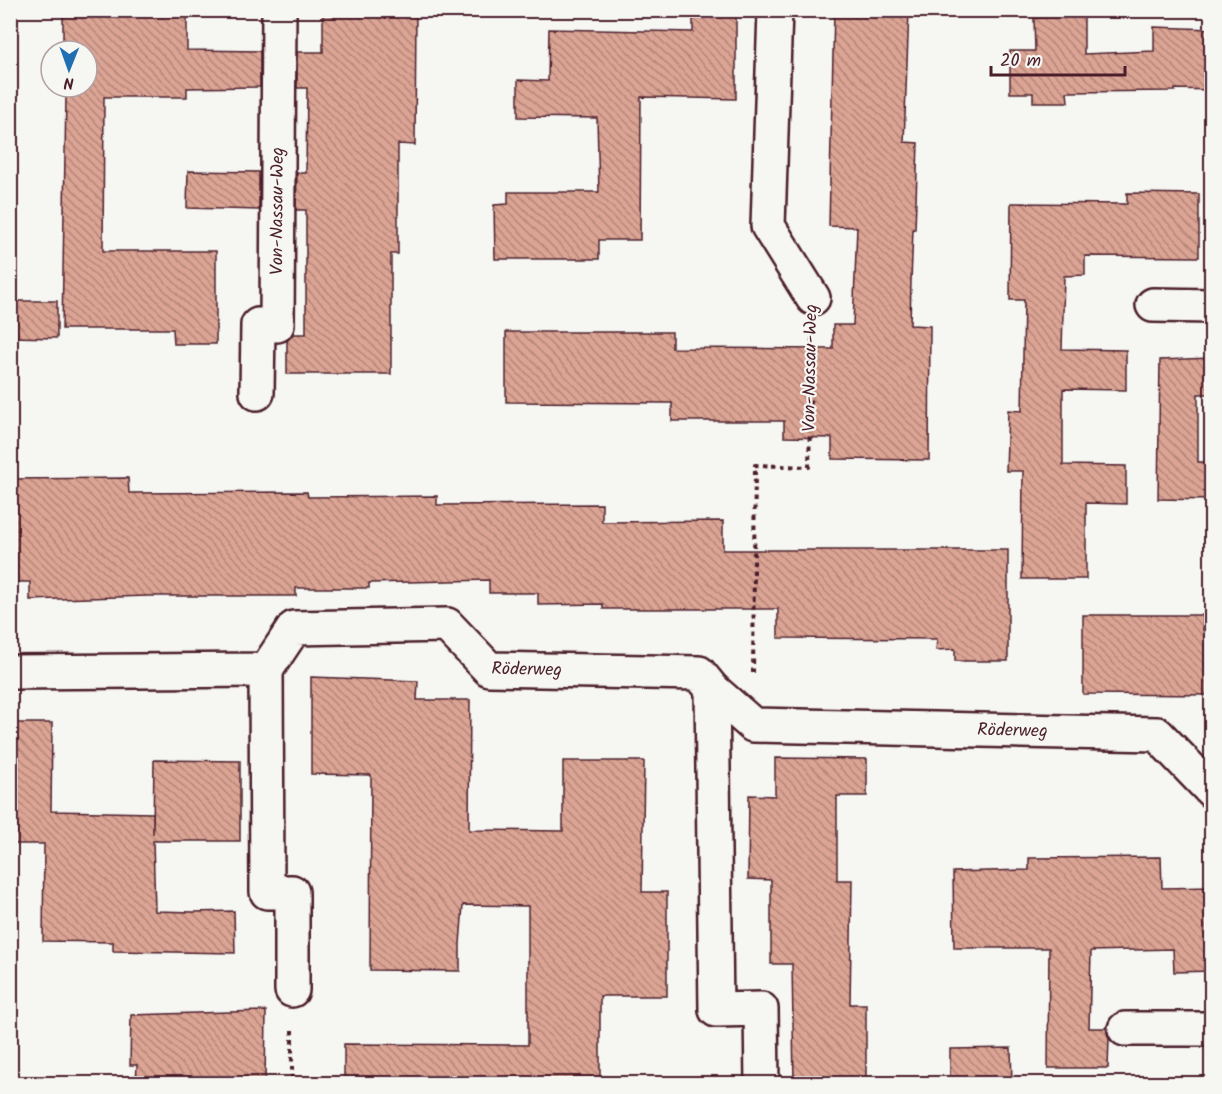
<svg xmlns="http://www.w3.org/2000/svg" width="1222" height="1094" font-family="Kalam,sans-serif">
<style>
.building{fill:url(#building-back-hatch);stroke:#4a1f2b;stroke-width:1.5}
.lines{fill:none;stroke-linecap:round;stroke-linejoin:round}
.minor-casing{stroke:#4a1f2b;stroke-width:38}
.path{stroke:#4a1f2b;stroke-width:4;stroke-dasharray:4.5 4.5;stroke-linecap:butt}
.minor{stroke:#f6f6f2;stroke-width:33}
.labels{text-anchor:middle;dominant-baseline:central;stroke-width:4.5;stroke-linejoin:round;paint-order:stroke}
.street-label{font-size:18px;fill:#4a1f2b;stroke:#f6f6f2}
</style>
<defs>
<pattern id="building-back-hatch" width="6" height="6" patternUnits="userSpaceOnUse" patternTransform="scale(1.5)"><rect width="6" height="6" fill="#dba494"/><path d="M-1 5l2 2M0 0l6 6M5-1l2 2" fill="none" stroke="#b48579"/></pattern>
</defs>
<rect width="100%" height="100%" fill="#f6f6f2"/>
<filter id="ink" filterUnits="userSpaceOnUse"><feTurbulence type="fractalNoise" baseFrequency=".0167" numOctaves="2"/><feDisplacementMap in="SourceGraphic" scale="12" xChannelSelector="R" yChannelSelector="G"/><feConvolveMatrix kernelMatrix="1 2 1 2 8 2 1 2 1" color-interpolation-filters="sRGB"/></filter>
<g filter="url(#ink)">
<g class="building">
<path d="M63 10 187 11V50L260 51V87L187 88V97H104L103 251H216V344H174L173 329H62L66 96H64V87H87V51H63Z"/>
<path d="M323 10H416L415 145 398 144V254H391V374H287V341L293 334H306V210H296L297 173H306L307 88H297V52H323Z"/>
<path d="M693 10H736V99L641 97 640 240H599V259H495L494 205 508 204V192H599L597 118 518 117V80L548 81 549 29 693 32Z"/>
<path d="M834 10H909L904 142 918 143 915 229H913L911 281 910 325 930 326 929 460 832 459V438L784 437V421H672V403L506 402V332H672V348L833 349V325H853L857 227 829 226Z"/>
<path d="M1084 17V54L1154 51V27L1212 29V90L1175 89V91L1067 92 1068 102H1033V93H1010V51H1035L1034 18Z"/>
<path d="M188 171 259 172V210L187 208Z"/>
<path d="M1127 193 1199 194V257L1085 256V275L1064 276 1062 349 1126 350V390L1063 389V465L1126 466V504L1086 503V579H1022L1023 471H1006L1008 410 1022 411 1024 300H1010L1011 203 1127 204Z"/>
<path d="M10 301H57V338L10 337Z"/>
<path d="M1212 358V394H1198V462H1212V500L1158 499 1160 360Z"/>
<path d="M128 478 129 493 307 492 308 497 437 496V505L602 504V522L723 521V550H1008V661H955V649L936 650 937 639 778 638V609H603V604L538 605V593H489V580L369 583V588H296V596H147L30 600V582H10V479Z"/>
<path d="M1083 615H1203V630L1212 631V695L1083 694Z"/>
<path d="M311 677 418 681 417 700H470L469 830 563 831V761H644L642 892H667V996H600V1083H344V1044L528 1045V906L463 905 460 944V971L370 970 371 775 311 774Z"/>
<path d="M10 723H52L51 811 153 813V834L154 760 240 761V841H153L155 911 194 912 234 911 235 953 113 951V942L43 941 44 844H10Z"/>
<path d="M775 758 867 759V796H837V880H852L850 1004H866V1083H794L792 964H771V880L748 879 749 795 775 796Z"/>
<path d="M1161 857 1162 888 1212 887V971L1174 972 1173 949 1091 951 1089 1028H1106L1109 1038 1108 1068H1048L1049 948H954L953 872 1029 870V858Z"/>
<path d="M266 1011 265 1083 136 1082 137 1065H130L131 1015Z"/>
<path d="M1011 1048 1012 1083H950V1049Z"/>
</g>
<g class="lines">
<g class="minor-casing">
<g id="minor">
<path d="M775 10 768 226 813 298"/>
<path d="M1153 305 1212 306"/>
<path id="s1" d="M257 393 258 325H277L279 10"/>
<path d="M266 670 267 892H292V990"/>
<path id="s2" d="M10 672 266 670 294 628 447 625 489 669 699 673 712 689 753 725 1157 734 1212 791"/>
<path d="M712 689 716 1010 761 1009 762 1084"/>
<path d="M1125 1029H1212"/>
</g>
</g>
<g class="path">
<path d="M753 673 755 465 809 467 812 338"/>
<path d="M292 1030V1084"/>
</g>
<use href="#minor" class="minor"/>
</g>
</g>
<g class="labels">
<g class="street-label">
<text stroke="none"><textPath href="#s1" startOffset="201">Von-Nassau-Weg</textPath></text>
<text transform="translate(811 368) rotate(-89)">Von-Nassau-Weg</text>
<text stroke="none"><textPath href="#s2" startOffset="558">Röderweg</textPath></text>
<text stroke="none"><textPath href="#s2" startOffset="1065">Röderweg</textPath></text>
</g>
</g>
<rect width="1222" height="1094" fill="none" stroke="#f6f6f2" stroke-width="36"/>
<rect x="18" y="18" width="1186" height="1058" fill="none" stroke="#4a1f2b" stroke-width="2" filter="url(#ink)"/>
<g transform="translate(69 69) rotate(181)"><circle r="28" fill="#f6f6f2" stroke="#b1a0a2" stroke-width="1.5"/>
<path d="M0-4.5L10 22L0 15L-10 22Z" fill="#1f6fb2"/>
<text y="-9" font-size="16" font-weight="bold" text-anchor="middle" fill="#4a1f2b">N</text>
</g>
<path d="M991 66v9h134v-9" fill="none" stroke="#4a1f2b" stroke-width="3"/>
<text x="1000" y="66" font-size="18" fill="#4a1f2b" stroke="#f6f6f2" stroke-width="4.5" paint-order="stroke">20 m</text>
</svg>
